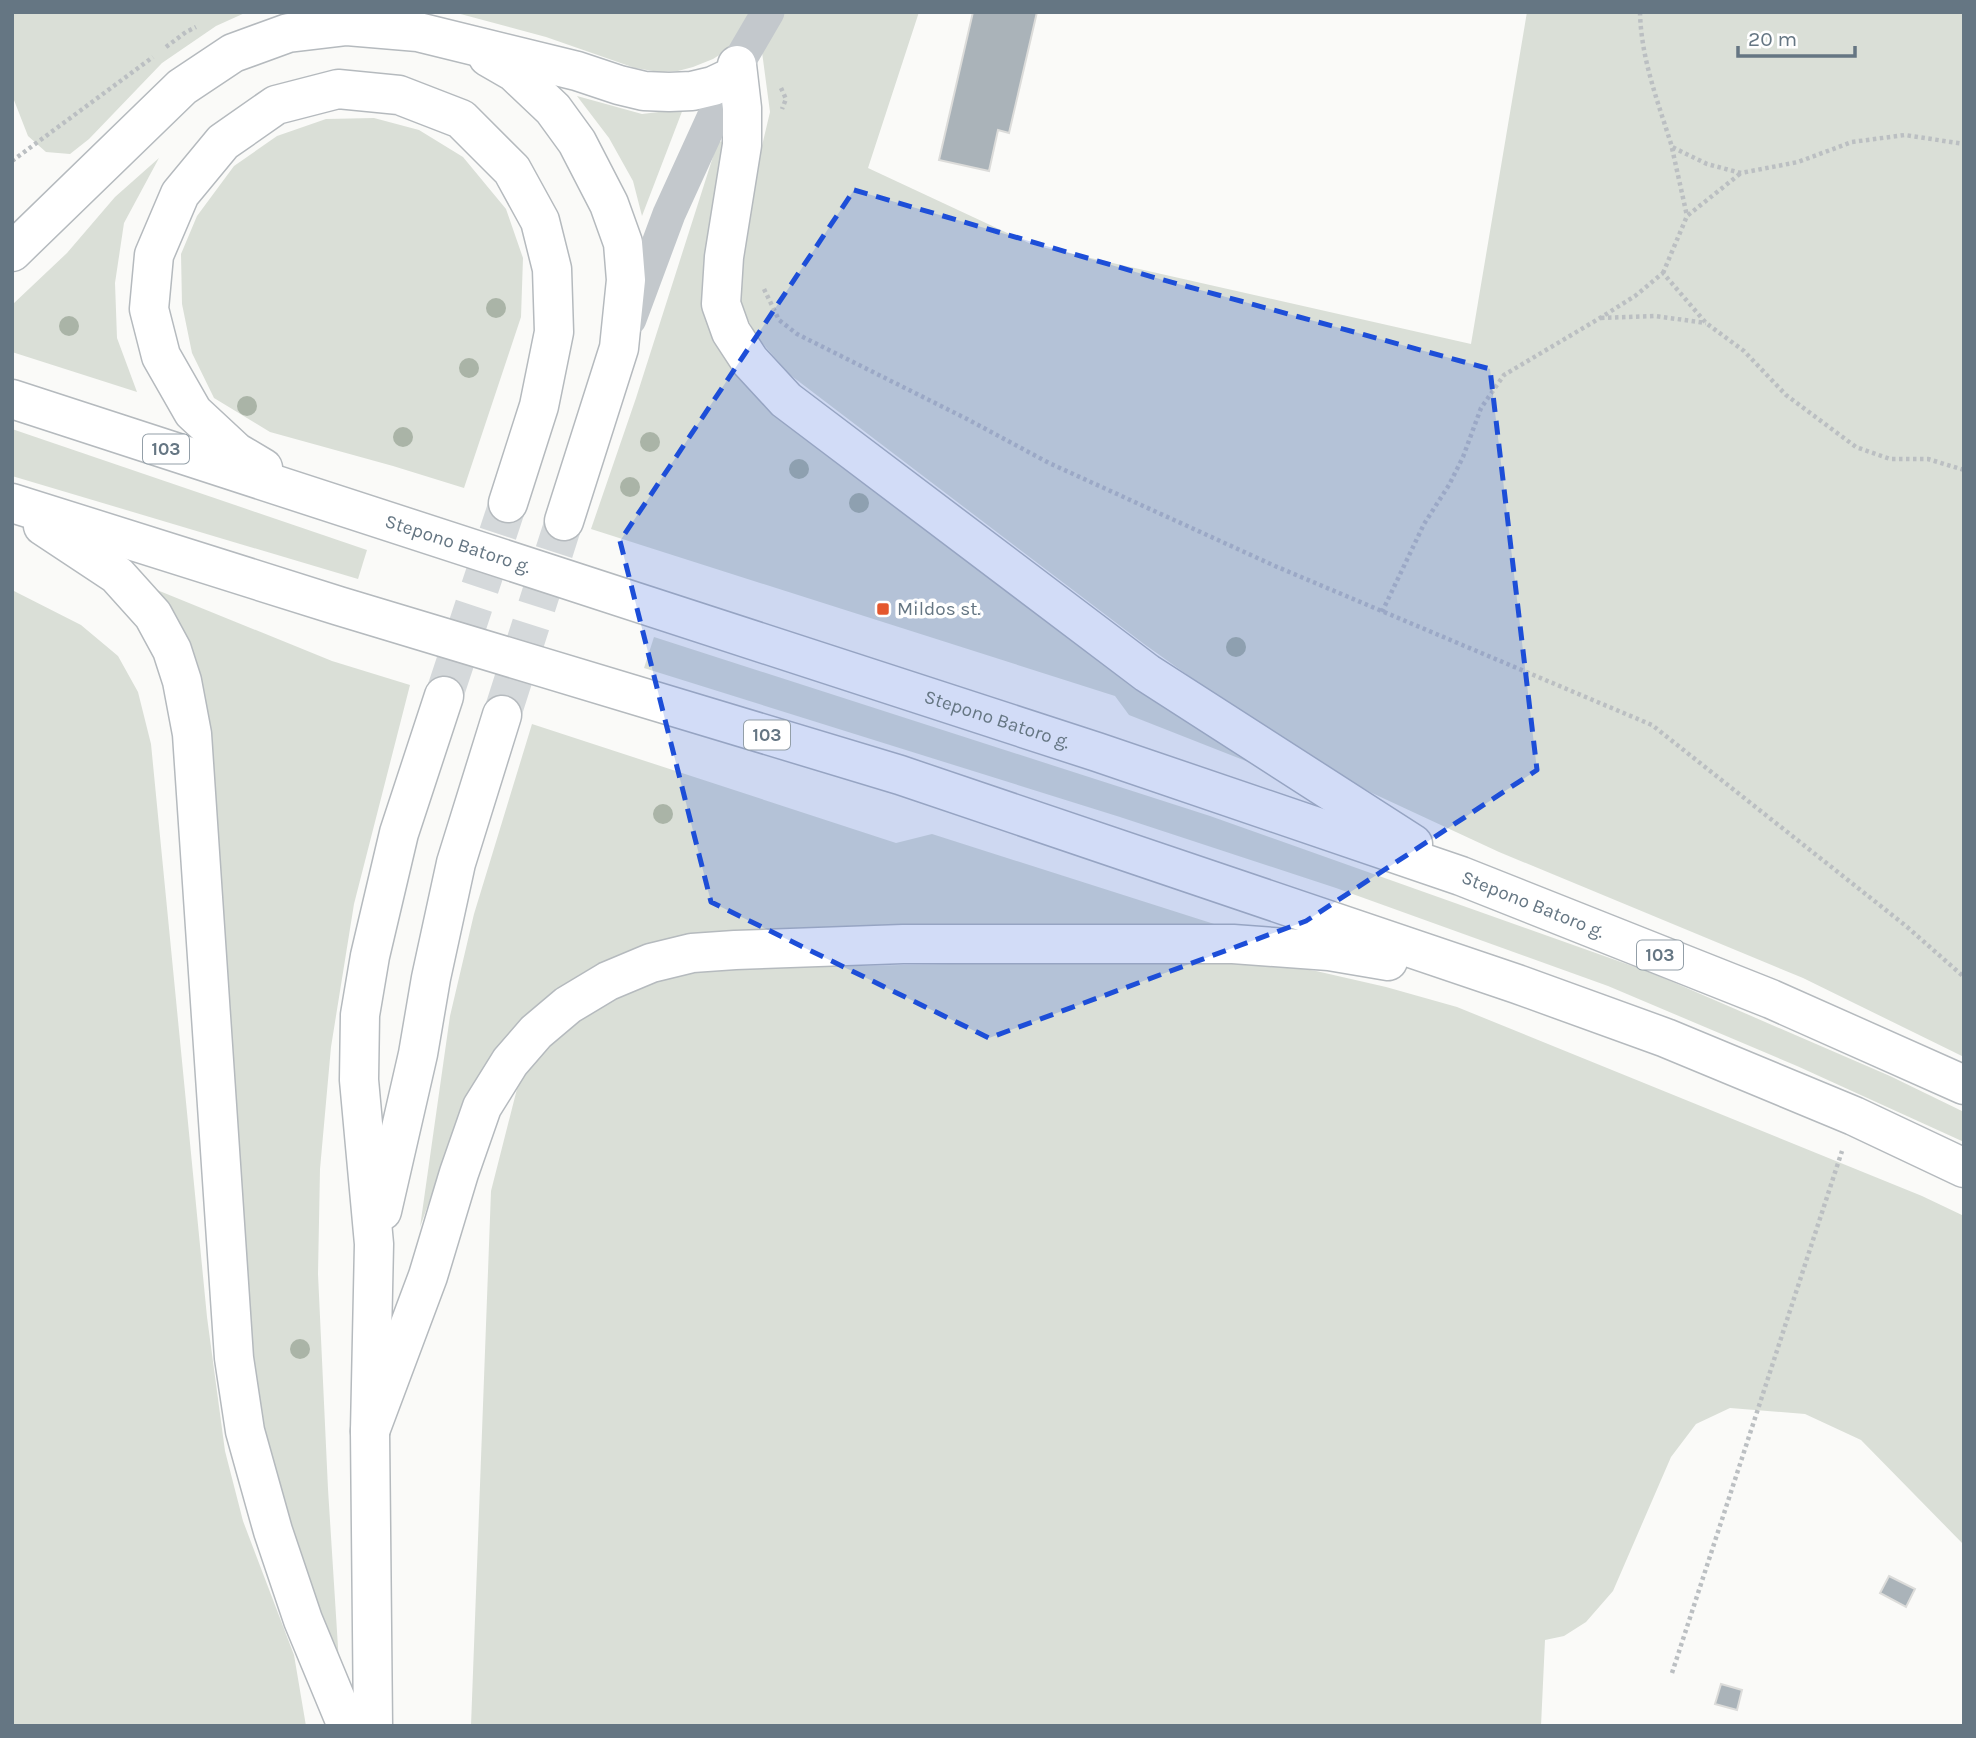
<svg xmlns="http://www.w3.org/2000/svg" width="1976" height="1738" font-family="Karla,sans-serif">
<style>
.green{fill:#dadfd7}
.building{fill:#aab3b9;stroke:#dcdcda;stroke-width:2}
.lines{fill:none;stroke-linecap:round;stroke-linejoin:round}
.primary-tunnel{stroke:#d5d9db;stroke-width:38;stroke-dasharray:38 19;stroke-linecap:butt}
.primary-casing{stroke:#b5babe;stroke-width:41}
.path{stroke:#bbbfc2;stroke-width:4.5;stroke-dasharray:3.5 3.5;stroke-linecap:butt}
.street{stroke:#c3c8cc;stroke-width:33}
.primary{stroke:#fff;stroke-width:38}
.tree{fill:#aab4a7}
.marked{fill:#1d4ed8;fill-opacity:0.2;stroke:#1d4ed8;stroke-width:5;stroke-dasharray:14 9;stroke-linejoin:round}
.poi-dot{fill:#e4572e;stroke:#fff;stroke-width:2.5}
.labels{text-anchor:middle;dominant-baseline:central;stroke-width:7;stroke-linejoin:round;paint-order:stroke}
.shield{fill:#fff;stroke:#939fa8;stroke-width:2}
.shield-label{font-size:18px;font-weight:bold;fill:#657683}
.street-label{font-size:19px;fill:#657683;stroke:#fff}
.poi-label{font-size:19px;fill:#657683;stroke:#fff;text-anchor:start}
</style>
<rect width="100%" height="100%" fill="#fafaf8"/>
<g class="green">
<path d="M12 12H247L216 26 162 63 89 139 70 154 46 152 28 136 12 95Z"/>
<path d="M453 12H919L868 168 1033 245 1471 344 1527 12H1964V1057L1803 978 1499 852 1372 793 1287 746 1144 644 789 374 757 337 741 306 734 264 770 112 762 52 729 49 713 59 693 67 678 71 659 72 635 68 546 37Z"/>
<path d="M577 96 642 114 683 109 642 216 633 181 609 138Z"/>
<path d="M374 118 419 130 463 157 506 209 523 258 521 317 464 488 393 466 270 432 214 398 192 353 182 304 181 254 197 216 234 166 277 136 326 119Z"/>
<path d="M718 141 724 142 713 334 1141 680 1251 763 1129 715 1115 696 591 529 636 398Z"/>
<path d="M159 158 124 223 115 283 117 338 137 392 12 352V305L67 253 115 197Z"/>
<path d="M12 429 367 550 358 579 12 476Z"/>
<path d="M12 590 81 625 118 656 138 692 151 744 207 1317 225 1451 243 1521 294 1655 306 1726H12Z"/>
<path d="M157 590 332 661 410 685 354 904 331 1047 320 1169 318 1274 328 1489 339 1663 278 1488 261 1419 251 1349 189 648Z"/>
<path d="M654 637 1210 816 1652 973 1890 1076 1964 1112V1142L1797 1066 1608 986 1336 888 1120 817 644 668Z"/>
<path d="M532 724 896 843 932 834 1233 930 617 961 448 1150 420 1227 450 1016 474 914Z"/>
<path d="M1239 959 1316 971 1386 987 1457 1007 1922 1196 1964 1216V1545L1861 1440 1805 1414 1730 1408 1696 1424 1671 1457 1613 1591 1586 1622 1564 1636 1545 1640 1541 1726H471L491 1191 519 1081 546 1048 571 1025 603 1002 646 983 687 973 722 969 1133 960Z"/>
</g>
<g class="building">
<path d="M973 12H1037L1009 133 998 130 989 171 939 160Z"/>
<path d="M1889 1576 1915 1589 1906 1607 1880 1593Z"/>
<path d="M1721 1684 1742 1690 1737 1710 1715 1704Z"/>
</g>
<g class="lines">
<g class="primary-tunnel">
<path d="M444 696 508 503"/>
<path d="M502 715 564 521"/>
</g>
<g class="primary-casing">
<g id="primary">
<path d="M488 57 514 72 553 109 577 142 609 204 623 243 626 280 619 348 564 521"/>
<path d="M737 65 742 108V145L724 257 721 304 731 332 750 361 786 400 1147 673 1413 844"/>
<path d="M12 252 182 87 233 53 288 33 347 26 418 32 577 71 619 85 644 91 669 92 692 91 713 86 732 77"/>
<path id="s1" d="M12 399 1097 752 1461 876 1771 999 1964 1085"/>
<path d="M263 468 236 452 193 412 161 356 149 309 154 255 180 194 223 142 276 105 338 89 399 95 461 119 512 170 540 221 552 269 554 332 539 406 508 503"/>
<path d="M12 503 339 606 900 775 1517 984 1666 1038 1854 1116 1964 1168"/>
<path d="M43 526 117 575 153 615 172 650 182 681 192 734 234 1358 245 1431 273 1531 303 1620 347 1726"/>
<path d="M382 1211 418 1054 431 978 456 863 502 715"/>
<path d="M370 1431 428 1276 459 1173 482 1107 510 1062 536 1032 568 1005 608 981 651 963 692 953 735 950 903 944H1233L1329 951 1388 961"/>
<path d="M373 1726 370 1431 374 1244 359 1080 360 1015 370 956 399 833 444 696"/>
</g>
</g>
<g class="path">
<path d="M1640 12C1641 59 1658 102 1672 147L1707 164 1741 173 1798 162 1852 142 1905 135 1964 144"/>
<path d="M166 47 186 32 196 27"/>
<path d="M781 88 786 99 782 109"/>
<path d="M1672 148 1687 216"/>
<path d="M12 161 153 57"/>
<path d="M1663 273 1687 216 1741 173"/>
<path d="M764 289 779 320 797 334 967 419 1049 463 1275 566 1652 725 1906 926 1964 977"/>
<path d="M1601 318 1655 316 1706 323"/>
<path d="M1382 612 1424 524 1449 485 1463 457 1481 408 1504 375 1600 318 1635 296 1663 273 1706 323 1744 351 1786 395 1856 447 1890 459H1928L1964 470"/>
<path d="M1672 1673 1842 1151"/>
</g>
<path class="street" d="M630 319 669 214 737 65 768 12"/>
<use href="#primary" class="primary"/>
</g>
<g class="tree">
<circle cx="496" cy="308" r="10"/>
<circle cx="69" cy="326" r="10"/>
<circle cx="469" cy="368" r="10"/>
<circle cx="247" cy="406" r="10"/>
<circle cx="403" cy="437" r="10"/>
<circle cx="650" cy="442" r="10"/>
<circle cx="799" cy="469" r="10"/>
<circle cx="630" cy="487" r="10"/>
<circle cx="859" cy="503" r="10"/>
<circle cx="1236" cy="647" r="10"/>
<circle cx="663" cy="814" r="10"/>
<circle cx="300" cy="1349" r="10"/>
</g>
<path class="marked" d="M854 190 1156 278 1490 369 1537 770 1306 921 989 1038 711 902 620 541Z"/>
<rect class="poi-dot" x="876" y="602" width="14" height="14" rx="3.5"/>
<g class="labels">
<g class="shield">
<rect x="143" y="434.5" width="46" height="29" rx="5"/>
<rect x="744" y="720.5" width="46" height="29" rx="5"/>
<rect x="1637" y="940.5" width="46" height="29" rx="5"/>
</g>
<g class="shield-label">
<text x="166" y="449">103</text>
<text x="767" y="735">103</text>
<text x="1660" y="955">103</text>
</g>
<g class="street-label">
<text stroke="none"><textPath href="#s1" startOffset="469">Stepono Batoro g.</textPath></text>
<text stroke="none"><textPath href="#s1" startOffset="1036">Stepono Batoro g.</textPath></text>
<text stroke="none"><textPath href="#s1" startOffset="1603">Stepono Batoro g.</textPath></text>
</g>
<g class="poi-label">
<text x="897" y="609">Mildos st.</text>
</g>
</g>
<rect width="1976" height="1738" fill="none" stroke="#657683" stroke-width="28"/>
<path d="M1738 46v10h117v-10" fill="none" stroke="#657683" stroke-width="3.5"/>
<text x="1748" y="46" font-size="21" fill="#657683" stroke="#ffffff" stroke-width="5" paint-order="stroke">20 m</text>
</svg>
